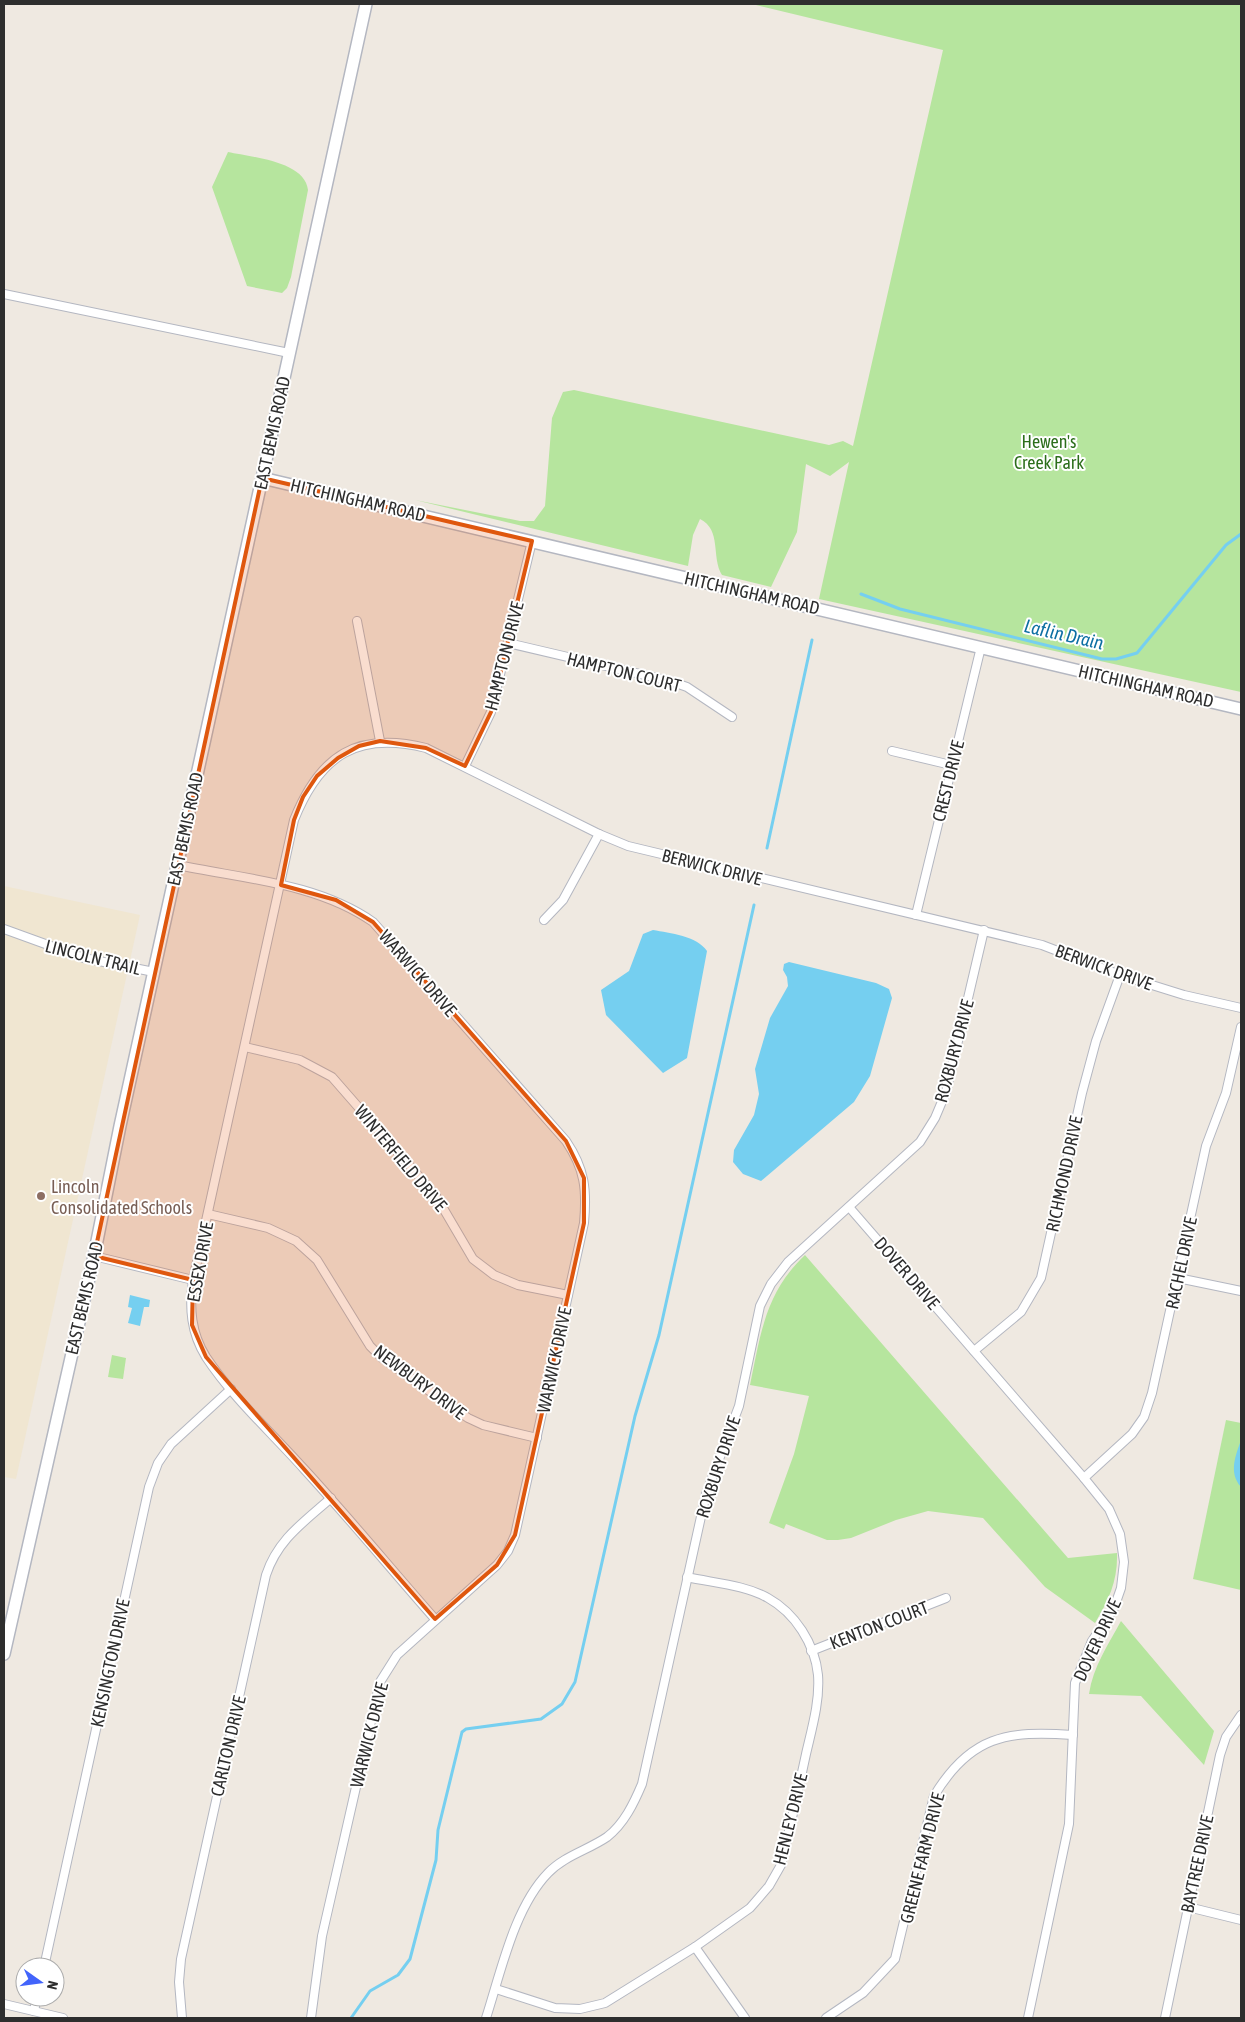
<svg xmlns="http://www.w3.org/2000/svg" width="1245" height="2022" font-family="'Asap Condensed',sans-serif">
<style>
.education{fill:#f0e6d1}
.green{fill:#b6e59e}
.water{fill:#75cff0}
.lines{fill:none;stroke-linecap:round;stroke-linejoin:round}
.stream{stroke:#75cff0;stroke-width:3}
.street-casing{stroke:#b4b7c1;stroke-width:10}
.secondary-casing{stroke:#b4b7c1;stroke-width:14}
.street{stroke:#fff;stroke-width:8}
.secondary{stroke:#fff;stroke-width:11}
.marked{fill:#df570e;fill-opacity:0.2;stroke:#df570e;stroke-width:4;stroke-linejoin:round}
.education-dot{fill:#8d6e63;stroke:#fff;stroke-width:2}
.labels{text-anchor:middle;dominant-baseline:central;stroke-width:4;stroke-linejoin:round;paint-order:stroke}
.street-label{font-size:18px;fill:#2e2e2e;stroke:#fff}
.park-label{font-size:18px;fill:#2c6e1b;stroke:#fff}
.education-label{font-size:18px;fill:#785e54;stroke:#fff;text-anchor:start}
.water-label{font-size:19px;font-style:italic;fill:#0d6fa3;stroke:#fff}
</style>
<rect width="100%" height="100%" fill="#efe9e1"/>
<path class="education" d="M4 886 140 915 16 1479 4 1477Z"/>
<g class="green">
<path d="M752 4H1241V692L819 599 849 462 830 476 806 464 797 532 771 587 722 575C711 557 722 530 700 519L693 535 688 566 415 500 520 521H534L545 506 552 418 563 392 574 390 829 445 843 441 853 446 943 50Z"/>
<path d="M228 152C251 157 305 161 308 190L291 277 287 288 282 293 247 286 212 187Z"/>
<path d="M805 1255 1068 1558 1117 1553C1118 1580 1109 1600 1095 1623L1045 1587 983 1518 928 1511 896 1520 851 1538 838 1540H827L786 1524 784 1529 769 1523 794 1454 809 1396 750 1385C761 1333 765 1293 805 1255Z"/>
<path d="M112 1355 126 1358 123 1379 108 1377Z"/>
<path d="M1226 1420 1241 1423V1590L1193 1579Z"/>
<path d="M1121 1621 1214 1731 1204 1765 1141 1696 1089 1694C1093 1667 1108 1645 1121 1621Z"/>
</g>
<g class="water">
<path d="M653 930C670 933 697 936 707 951L687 1058 663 1073 606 1015 601 990 629 971 643 934Z"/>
<path d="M789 962 876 983 889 989 892 998 870 1076 854 1102 761 1181 743 1174 733 1162 734 1150 754 1115 759 1094 755 1069 770 1018 788 986 787 977 783 970 784 964Z"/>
<path d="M130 1295 150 1300 149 1307H144L140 1326 128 1323 132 1308 128 1307Z"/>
<path d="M1241 1440V1487C1228 1472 1236 1455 1241 1440Z"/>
</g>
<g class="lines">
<g class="stream">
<path d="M861 594 900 609 1102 659H1116L1137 653 1226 545 1241 534"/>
<path d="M767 848 812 640"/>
<path d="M351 2018 370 1991 398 1975 410 1959 436 1860 438 1830 462 1732 466 1729 541 1719 562 1704 575 1682 635 1416 659 1335 754 905"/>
</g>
<g class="street-casing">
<g id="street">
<path d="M4 294 289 353"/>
<path d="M357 621 380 741"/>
<path d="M508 643 670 681 687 687 732 717"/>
<path d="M892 751 951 765"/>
<path d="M465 766 491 712 532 541"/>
<path d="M178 865C244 879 317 883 373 922L566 1141C585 1169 587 1190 584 1223L515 1535 508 1551 497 1565 397 1655 380 1682 322 1936 311 2018"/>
<path d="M916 915 981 647"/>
<path d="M544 920 563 900 599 834"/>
<path d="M4 929 84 958 154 972"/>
<path d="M245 1047 300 1060 332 1077 436 1196 473 1259 494 1275 518 1285 568 1295"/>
<path d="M849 1207 1084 1478 1109 1509 1120 1534 1124 1562 1121 1588 1114 1608 1092 1641 1075 1683 1069 1824 1028 2018"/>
<path d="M208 1214 268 1228 296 1241 317 1260 370 1346 382 1358 468 1418 483 1425 537 1438"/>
<path d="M94 1256 193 1280"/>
<path d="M1178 1278 1241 1291"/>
<path d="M974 1351 1021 1312 1041 1278 1082 1093 1096 1041 1120 975"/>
<path d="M1084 1478 1132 1434 1144 1417 1152 1393 1206 1146 1226 1093 1241 1027"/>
<path d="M435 1619C391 1569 349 1518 304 1469 272 1433 233 1398 206 1357 191 1333 189 1308 193 1280L294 820C320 755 357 731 426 748L599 834 628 846 1042 945 1120 975 1184 995 1241 1008"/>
<path d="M811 1651 946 1598"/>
<path d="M1188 1907 1241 1920"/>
<path d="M695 1947 745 2018"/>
<path d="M44 1967 149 1487 158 1463 171 1444 231 1389"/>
<path d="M496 1989 555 2008 580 2009 605 2003 695 1947 750 1908 769 1886 781 1865C790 1828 798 1791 806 1754 812 1728 820 1701 818 1675 815 1644 795 1613 768 1598 745 1585 714 1583 687 1577"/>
<path d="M4 2004 63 2018"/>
<path d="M34 2011 37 1997"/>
<path d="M182 2018 179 1982 181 1959 266 1575C278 1539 304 1522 331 1498"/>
<path d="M486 2018C501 1972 514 1908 548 1873 564 1856 588 1850 607 1837 624 1824 634 1803 642 1784L706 1494 739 1406 760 1306 771 1284 788 1262 920 1142 935 1118 946 1092 984 930"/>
<path d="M826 2018 863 1993 895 1959 934 1796C970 1736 1007 1730 1073 1735"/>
<path d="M1165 2018 1220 1755 1226 1737 1241 1715"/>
</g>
</g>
<g class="secondary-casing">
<g id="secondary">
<path d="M262 478 1241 709"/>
<path d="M4 1654 94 1256 120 1126 366 4"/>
</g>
</g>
<use href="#street" class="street"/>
<use href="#secondary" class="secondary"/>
</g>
<path class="marked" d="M262 478 532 541 491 712 465 766 426 748 380 741 359 746 338 758 317 776 303 797 294 820 281 885 336 900 373 922 566 1141 584 1178V1223L515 1535 497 1565 435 1619 206 1357 192 1325 193 1280 94 1256Z"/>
<circle class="education-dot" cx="41" cy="1196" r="5"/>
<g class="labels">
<g class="street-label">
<text transform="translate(272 433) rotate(-78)">EAST BEMIS ROAD</text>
<text transform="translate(358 500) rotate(13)">HITCHINGHAM ROAD</text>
<text transform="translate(752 593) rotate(13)">HITCHINGHAM ROAD</text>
<text transform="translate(504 656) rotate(-76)">HAMPTON DRIVE</text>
<text transform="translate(624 672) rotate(14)">HAMPTON COURT</text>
<text transform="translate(1146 686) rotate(13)">HITCHINGHAM ROAD</text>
<text transform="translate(948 781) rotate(-76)">CREST DRIVE</text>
<text transform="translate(185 829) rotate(-78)">EAST BEMIS ROAD</text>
<text transform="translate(712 867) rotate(14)">BERWICK DRIVE</text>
<text transform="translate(93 957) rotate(14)">LINCOLN TRAIL</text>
<text transform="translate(1104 967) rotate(20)">BERWICK DRIVE</text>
<text transform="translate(418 973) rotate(49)">WARWICK DRIVE</text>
<text transform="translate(954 1051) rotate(-75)">ROXBURY DRIVE</text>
<text transform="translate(401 1158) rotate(50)">WINTERFIELD DRIVE</text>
<text transform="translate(1064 1174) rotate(-78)">RICHMOND DRIVE</text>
<text transform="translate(200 1262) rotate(-80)">ESSEX DRIVE</text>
<text transform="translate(1181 1263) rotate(-78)">RACHEL DRIVE</text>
<text transform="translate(907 1273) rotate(49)">DOVER DRIVE</text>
<text transform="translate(84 1298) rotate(-77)">EAST BEMIS ROAD</text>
<text transform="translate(554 1360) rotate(-78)">WARWICK DRIVE</text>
<text transform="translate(420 1382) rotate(37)">NEWBURY DRIVE</text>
<text transform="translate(718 1467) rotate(-72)">ROXBURY DRIVE</text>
<text transform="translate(879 1625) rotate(-21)">KENTON COURT</text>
<text transform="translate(1097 1640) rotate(-65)">DOVER DRIVE</text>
<text transform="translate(110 1663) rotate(-78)">KENSINGTON DRIVE</text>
<text transform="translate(369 1735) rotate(-76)">WARWICK DRIVE</text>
<text transform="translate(228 1746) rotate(-77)">CARLTON DRIVE</text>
<text transform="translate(790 1819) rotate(-76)">HENLEY DRIVE</text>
<text transform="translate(922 1858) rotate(-76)">GREENE FARM DRIVE</text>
<text transform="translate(1197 1864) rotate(-78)">BAYTREE DRIVE</text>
</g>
<g class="park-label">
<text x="1049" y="441">Hewen's<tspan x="1049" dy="21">Creek Park</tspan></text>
</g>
<g class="education-label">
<text x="51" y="1186">Lincoln<tspan x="51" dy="21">Consolidated Schools</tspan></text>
</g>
<g class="water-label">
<text transform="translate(1064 634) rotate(13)">Laflin Drain</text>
</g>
</g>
<rect width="1245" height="2022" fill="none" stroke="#2e2e2e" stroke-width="10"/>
<g transform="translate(40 1982) rotate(104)"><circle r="24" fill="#ffffff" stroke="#ababab"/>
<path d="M0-4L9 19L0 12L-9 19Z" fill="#4264fb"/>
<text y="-8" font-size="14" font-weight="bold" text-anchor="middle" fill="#2e2e2e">N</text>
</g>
</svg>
